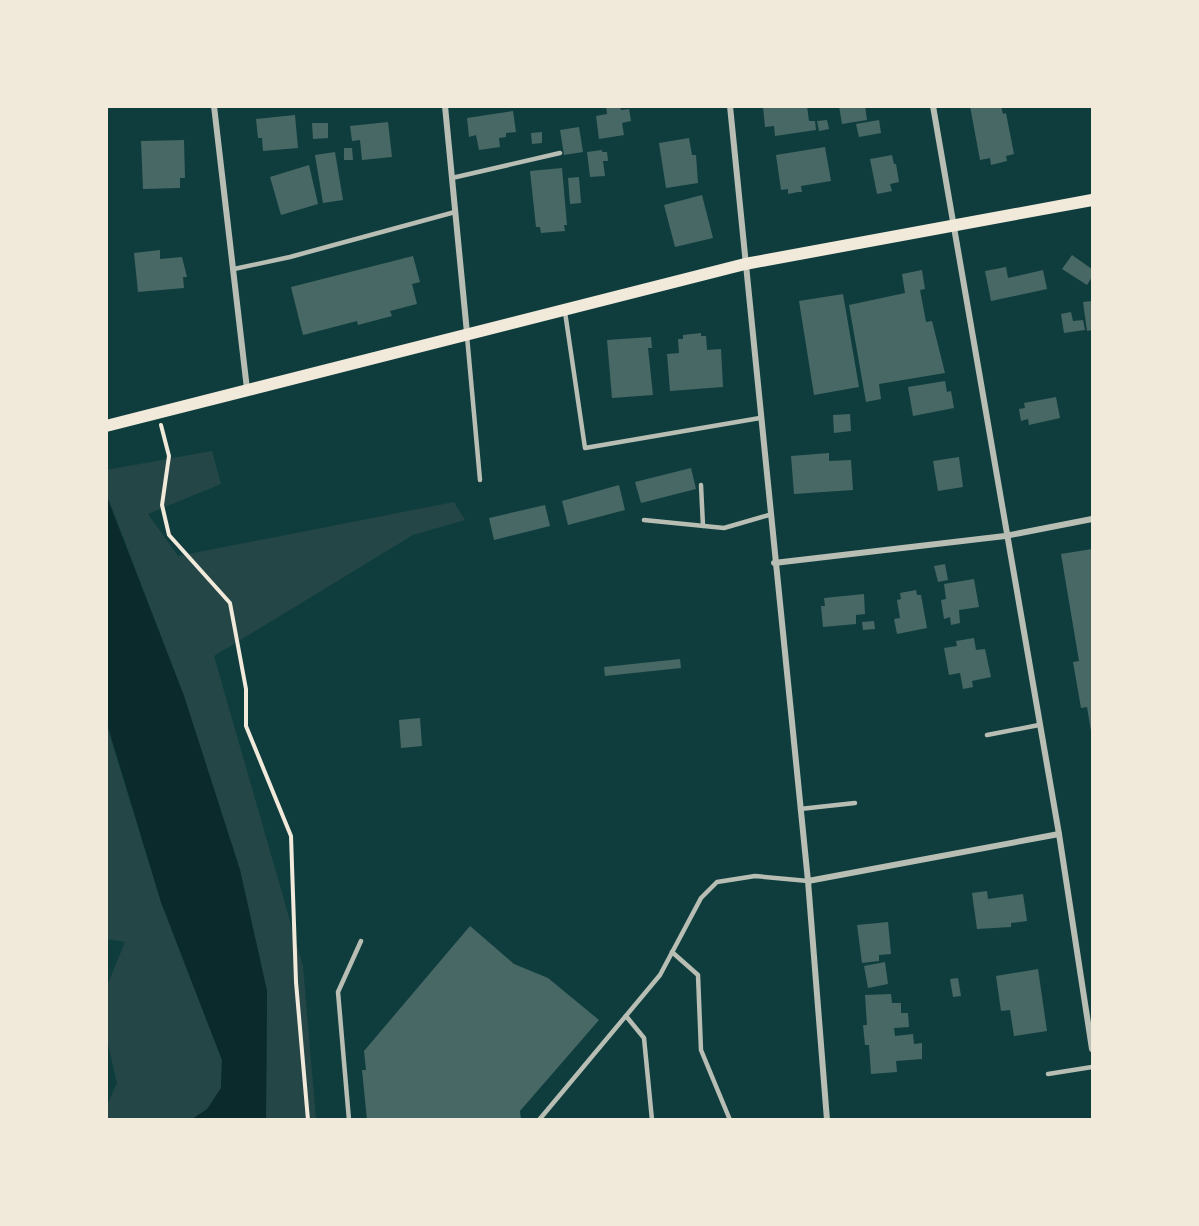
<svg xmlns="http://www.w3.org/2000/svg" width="1199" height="1226" font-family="Figtree,sans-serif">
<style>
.green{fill:#244646}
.water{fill:#0a2a2b}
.building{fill:#486865}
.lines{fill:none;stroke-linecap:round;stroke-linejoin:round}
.path{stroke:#f1e9da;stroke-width:4}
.service{stroke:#b8beb3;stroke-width:4.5}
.minor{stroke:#b8beb3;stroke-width:6}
.secondary{stroke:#f1e9da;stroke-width:12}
</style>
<rect width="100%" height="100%" fill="#0f3d3e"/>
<g class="green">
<path d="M212 451 221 484 148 514 178 556 454 502 465 520 413 535 214 656 303 966 316 1119H266L267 991 240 870 184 696 107 495 106 470Z"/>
<path d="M106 723 161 902 222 1060 221 1088 208 1109 215 1119H107V1105L117 1083 107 1040V986L125 942 107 939Z"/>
</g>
<path class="water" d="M106 495 184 696 240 870 267 991 266 1119H192L207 1109 221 1088 222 1060 161 902 107 723Z"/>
<g class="building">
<path d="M606 106H620L621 110 629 109 631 121 622 123 624 135 599 139 596 116 607 114Z"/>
<path d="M807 106 809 121H815L816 130 775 136 774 126 765 127 763 107Z"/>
<path d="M839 106H865L867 120 842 124Z"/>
<path d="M970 106H1001L1003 114 1006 113 1014 154 1006 156 1007 161 991 165 990 158 980 160Z"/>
<path d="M513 111 516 132 506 133V137L499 138 500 147 479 150 476 135 469 137 467 118Z"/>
<path d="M295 115 298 148 263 151 262 138H258L256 119Z"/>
<path d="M827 120 829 129 819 131 817 121Z"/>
<path d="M879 120 881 133 859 137 856 124Z"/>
<path d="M388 122 392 157 362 160 360 140 352 141 350 126Z"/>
<path d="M312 123H328V138L313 139Z"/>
<path d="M579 127 583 152 564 155 560 130Z"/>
<path d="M542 132V143L532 144 531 133Z"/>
<path d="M689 138 692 155H696L698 183 666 188 659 143Z"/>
<path d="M184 140 185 178H180V188L143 189 141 141Z"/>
<path d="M825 147 831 181 801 186 802 192H798L788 194V189L781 190 776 155Z"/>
<path d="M344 148H352L353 160H344Z"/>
<path d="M602 150V152H607L608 161H603L605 176 590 177 587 152Z"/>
<path d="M335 152 343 200 323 203 315 155Z"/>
<path d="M892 155 894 164H896L899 182 890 184 892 191 877 194 870 159Z"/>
<path d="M309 165 318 204 281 215 270 177Z"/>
<path d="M562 168 567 225H564L565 231 541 233 540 227H536L530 171Z"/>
<path d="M579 177 581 203 570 204 568 178Z"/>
<path d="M702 195 713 238 675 247 664 205Z"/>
<path d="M160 250V259L182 257 187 277H183L184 288 138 292 134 253Z"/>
<path d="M1072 255 1092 269V277L1087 285 1062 269Z"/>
<path d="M413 256 420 282 412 284 417 304 390 311 392 316 358 325 357 321 303 335 291 287Z"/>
<path d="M1006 267 1008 278 1043 270 1047 289 991 301 985 271Z"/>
<path d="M922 270 925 289 920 290 926 322 932 321 945 373 879 384 881 399 866 402 849 305 905 293 902 274Z"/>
<path d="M843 294 859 387 814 395 799 301Z"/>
<path d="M1092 301V330L1087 331 1083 302Z"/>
<path d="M1071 312 1073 321 1083 320 1085 330 1064 333 1061 314Z"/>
<path d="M701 333V336H706L707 350 721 349 723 387 670 391 667 354 679 353 678 339H683V335Z"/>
<path d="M651 337 652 348H648L653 395 612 398 607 340Z"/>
<path d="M945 381 947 392 951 391 954 408 913 416 908 387Z"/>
<path d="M1056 397 1060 418 1029 425 1028 419 1021 421 1019 409 1025 408 1024 403Z"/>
<path d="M850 414 851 431 834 433 833 415Z"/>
<path d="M829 453V461L851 460 853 490 794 494 791 456Z"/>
<path d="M959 457 963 487 938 491 933 461Z"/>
<path d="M691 468 696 489 641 503 635 482Z"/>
<path d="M619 485 625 510 568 525 562 501Z"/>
<path d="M545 505 550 526 494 540 489 518Z"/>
<path d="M1092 549V731H1091L1087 707 1081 708 1073 662 1079 661 1061 554Z"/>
<path d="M945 564 948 580 938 582 934 566Z"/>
<path d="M974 579 979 607 959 610 960 623 951 625 950 617 944 619 941 600 946 599 944 584Z"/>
<path d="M916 590 917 595H921L927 628 897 634 894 619 900 618 897 600 901 599 900 593Z"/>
<path d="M864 594 865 614 856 615V624L823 627 821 606H825L824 598Z"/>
<path d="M874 621 875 629 863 630 862 622Z"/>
<path d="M974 638 976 650 985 649 991 677 972 681 973 687 963 689 960 673 949 675 944 648 957 646 956 641Z"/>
<path d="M680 659 681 668 605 676 604 667Z"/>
<path d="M420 718 422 746 401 748 399 720Z"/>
<path d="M987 891 988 899 1023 894 1027 921 1011 923V927L977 929 972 893Z"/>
<path d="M888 922 891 954 879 955V961L862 963 857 925Z"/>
<path d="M470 926 514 964 548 978 599 1020 520 1111 521 1120H367L362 1070H366L364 1051Z"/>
<path d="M885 962 888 984 868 988 864 966Z"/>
<path d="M1038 969 1047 1031 1014 1036 1010 1010 1001 1011 996 976Z"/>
<path d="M958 978 961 996 953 997 950 979Z"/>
<path d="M891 994 892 1003H901V1013H908L909 1027 894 1028 895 1036 913 1034 914 1044 922 1043V1059L896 1061 897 1072 871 1074 869 1045H865L863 1025H867L865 995Z"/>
</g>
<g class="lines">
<path class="path" d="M161 425 169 456 162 505 169 535 230 603 246 689V726L291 836 296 982 308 1120"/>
<g class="service">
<path d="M452 178 560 153"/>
<path d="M234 269 290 257 455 212"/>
<path d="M565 312 585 448 760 418"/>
<path d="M467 336 480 480"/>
<path d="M701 485 703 526"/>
<path d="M644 520 724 528 769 515"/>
<path d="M987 735 1039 725"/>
<path d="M800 809 855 803"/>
<path d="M672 952 698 975 701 1050 730 1120"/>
<path d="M626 1016 644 1038 652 1120"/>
<path d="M1048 1074 1092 1067"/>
<path d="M349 1120 338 992 361 941"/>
<path d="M539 1120 660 975 701 898 717 882 755 876 808 881"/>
</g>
<g class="minor">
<path d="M214 106 247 389"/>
<path d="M445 106 467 333"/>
<path d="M730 106 808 881 827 1120"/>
<path d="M933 106 1059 834 1092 1049"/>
<path d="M774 563 1005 536 1092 519"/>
<path d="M808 881 1059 834"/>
</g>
<path class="secondary" d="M106 426 745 264 1092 200"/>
</g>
<rect width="1199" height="1226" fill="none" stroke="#f1e9da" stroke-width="216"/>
</svg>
